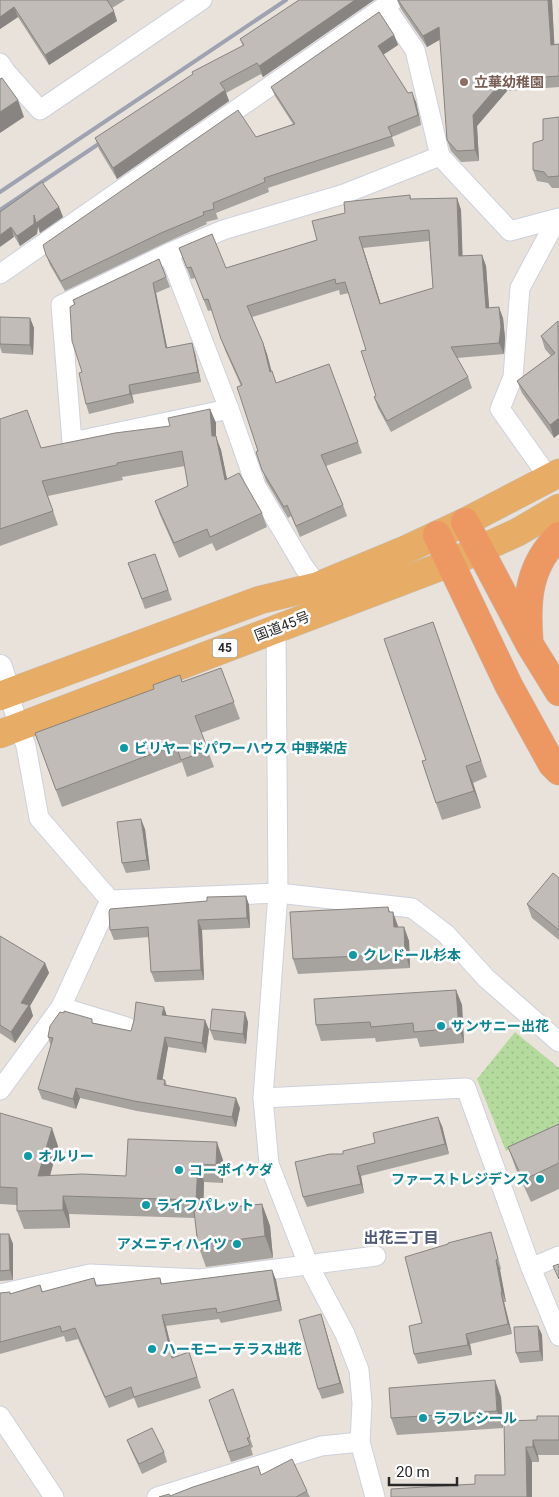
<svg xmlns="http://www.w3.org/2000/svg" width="559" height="1497" font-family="Roboto,'Noto Sans JP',sans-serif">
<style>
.park{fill:url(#park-dots)}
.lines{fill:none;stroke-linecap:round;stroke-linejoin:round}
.minor-casing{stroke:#cdd1dc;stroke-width:21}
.tertiary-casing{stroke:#cdd1dc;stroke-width:26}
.trunk-casing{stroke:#c3c3c3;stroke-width:29}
.motorway-casing{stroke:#c3c3c3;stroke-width:29}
.minor{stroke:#fff;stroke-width:19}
.tertiary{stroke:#fff;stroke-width:24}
.trunk{stroke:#e7ac65;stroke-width:28}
.motorway{stroke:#ed9862;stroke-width:28}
.rail{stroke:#9fa2b0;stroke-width:4}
.wall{fill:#a6a29e;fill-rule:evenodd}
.shaded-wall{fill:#878481}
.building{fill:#c1bcb8;stroke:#878481;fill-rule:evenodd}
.education-dot{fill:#8d6e63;stroke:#fff;stroke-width:2}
.culture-dot{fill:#0f9aa8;stroke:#fff;stroke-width:2}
.labels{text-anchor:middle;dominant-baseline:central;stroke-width:5;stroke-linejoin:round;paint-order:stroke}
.shield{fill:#fff;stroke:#686868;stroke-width:1}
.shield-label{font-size:12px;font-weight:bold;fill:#282828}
.education-label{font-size:14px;font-weight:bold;fill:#785e54;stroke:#fff;text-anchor:start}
.street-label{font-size:14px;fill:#282828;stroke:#fff}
.culture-label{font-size:14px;font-weight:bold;fill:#0d838f;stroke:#fff;text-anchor:start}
.neighbourhood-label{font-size:15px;font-weight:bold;fill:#4d5674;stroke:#fff}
</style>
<defs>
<pattern id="park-dots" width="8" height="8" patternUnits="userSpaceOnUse" patternTransform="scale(1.25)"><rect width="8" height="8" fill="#b4da9d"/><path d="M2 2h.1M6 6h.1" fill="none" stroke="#9bbb87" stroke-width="1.8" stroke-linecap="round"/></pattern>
</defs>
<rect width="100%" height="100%" fill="#e9e2db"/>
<path class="park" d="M515 1032 559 1068V1127L506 1151 477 1079Z"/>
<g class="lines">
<g class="minor-casing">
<g id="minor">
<path d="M385 6 415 50 440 156 510 231 559 218"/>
<path d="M0 63 6 72 40 110 202 0"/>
<path d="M169 253 229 409 256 486 304 567 318 586"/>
<path d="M0 274 394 0"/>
<path d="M229 409 72 442 61 305 169 253 223 230 344 194 440 156"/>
<path d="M549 478 500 409 513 377 520 288 557 219"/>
<path d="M276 628 278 893 263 1098 269 1164 308 1264 345 1334 359 1370 362 1403 360 1442 375 1497"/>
<path d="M8 693 26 746 39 818 110 900"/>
<path d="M110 900 278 893 412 908 446 934 486 978 559 1042"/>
<path d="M61 1007 127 1027"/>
<path d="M0 1090 61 1007 110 900"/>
<path d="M263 1098 466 1088 531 1268 559 1336"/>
<path d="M531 1268 559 1256"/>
<path d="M0 1294 90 1274 200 1279 376 1256"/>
<path d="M0 1416 54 1497"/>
<path d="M157 1497 321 1446 360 1442"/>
</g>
</g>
<g class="tertiary-casing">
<path id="tertiary" d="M0 667 8 693"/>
</g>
<g class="trunk-casing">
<g id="trunk">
<path d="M0 696 260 600 318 586 405 550 465 522 559 473"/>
<path d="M0 734 450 563 518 532 559 508"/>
</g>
</g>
<g class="motorway-casing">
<g id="motorway">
<path d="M465 522 530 645 559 692"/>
<path d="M437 535 509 686 552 764 559 771"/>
<path d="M529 638C526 598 529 565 559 536"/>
</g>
</g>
<use href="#minor" class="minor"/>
<use href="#tertiary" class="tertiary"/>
<use href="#trunk" class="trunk"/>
<use href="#motorway" class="motorway"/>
<g class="rail">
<path d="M0 192 286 0"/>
<path d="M0 210 109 137"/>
</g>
</g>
<g class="wall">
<path d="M0 0H125L112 8 117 21 49 65 18 17 0 29Z"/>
<path d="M299 0H374L263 77 261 74 226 93 229 101 117 179 99 149 95 138 243 46 240 39Z"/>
<path d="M397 0H552L554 44H559V87L507 91 477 126 479 161 461 162 451 151 447 140 440 39 427 47 401 9Z"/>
<path d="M394 35 398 45 383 55 408 93 416 102 421 125 392 137 395 146 268 188 269 192 216 213 218 219 206 222 207 224 165 243 65 291 50 265 46 255 256 137 293 124 275 96 271 87Z"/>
<path d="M559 117V188H552L548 183 537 181 533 170 543 140Z"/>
<path d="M410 195 411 199 457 198 461 210 462 256 482 255 486 266 489 308 503 318 505 338 504 354 457 358 468 377 472 388 391 432 378 408 374 397 376 396 366 350 349 293 340 295 339 290 252 317 263 343 267 354 272 372 276 383 329 364 362 453 326 466 343 505 347 516 300 537 291 516 288 518 266 481 256 452 258 451 241 386 225 350 212 310 208 311 195 278 191 279 179 248 226 268 317 240 345 213ZM429 241 433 288 381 304 363 248Z"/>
<path d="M59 207 63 217 40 233 38 226 37 234 20 246 0 212Z"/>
<path d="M159 259 170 287 156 293 167 347 195 353 201 382 132 395 134 403 89 414 86 404 74 305 73 300Z"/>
<path d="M0 317 30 318 34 328 33 355 2 353 0 347Z"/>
<path d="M559 322 554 438 522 393 517 381 551 356 545 349 541 336Z"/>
<path d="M210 409 216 423V437L221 450 227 479 262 513 267 527 216 551 212 543 179 558 160 515 155 501 188 486 185 466 122 477 123 480 48 496 58 525 0 546V419L41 448 170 426Z"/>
<path d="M155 554 172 600 145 609 128 563Z"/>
<path d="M433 622 487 777 473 783 481 808 442 820 436 803 426 760Z"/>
<path d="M221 668 240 719 201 733 214 767 187 777 182 762 62 807 35 733 182 682Z"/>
<path d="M145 829 150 870 126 873 122 863Z"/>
<path d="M559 878V940L532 918 527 904Z"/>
<path d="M246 896 249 905 250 928 202 930 204 980 155 982 151 972 149 937 114 940 110 930 207 901Z"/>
<path d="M390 912 398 927H404L409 941 410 968 298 974 293 959Z"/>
<path d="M0 936 45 963 49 973 30 1006 33 1016 15 1043 0 1033Z"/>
<path d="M456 990 462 1005 464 1043 420 1047 417 1038 376 1042 375 1038 321 1041 316 1025Z"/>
<path d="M64 1013 94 1023 131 1031 167 1016 205 1020 209 1030 206 1053 168 1047 162 1080H165L167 1085 240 1108 236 1127 137 1111 80 1098 76 1109 42 1099 38 1089 51 1046 48 1037Z"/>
<path d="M248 1022 246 1044 214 1040 210 1030Z"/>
<path d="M0 1113 58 1146 50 1176H126L223 1160V1183L204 1182 203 1210 262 1204 270 1226 273 1258 206 1267 198 1245 195 1218 69 1214 70 1228 24 1229 17 1211V1205L0 1204Z"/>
<path d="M559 1124V1189L531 1202 516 1169 508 1147Z"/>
<path d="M442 1126 449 1154 361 1176 364 1193 307 1207 303 1197 343 1154 375 1143Z"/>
<path d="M0 1234H9L13 1244V1280L0 1281Z"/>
<path d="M494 1242 501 1269 500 1270 506 1302H504L512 1334 470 1344 472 1355 418 1364 414 1354 422 1323Z"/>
<path d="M272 1270 276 1280 282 1311 221 1323 219 1319 166 1326 174 1357 189 1352 201 1388 138 1408 134 1398 109 1408 78 1339 66 1342 64 1336 0 1354V1293L10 1294 40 1285 43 1292 94 1278 97 1286 160 1278 162 1284Z"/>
<path d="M321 1314 324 1324 344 1393 322 1399 318 1389Z"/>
<path d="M538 1326 542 1335 543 1361 520 1363 516 1353Z"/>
<path d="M233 1389 253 1447 251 1448 253 1455 231 1462 209 1400Z"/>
<path d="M501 1397 503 1428 397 1435 391 1418Z"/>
<path d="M559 1416V1455H538L539 1462H532V1497H391L475 1484 505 1475 537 1420Z"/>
<path d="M127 1440 164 1452 167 1462 142 1474 131 1450Z"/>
<path d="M261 1475 307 1491 310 1497H159L170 1496Z"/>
</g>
<g class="shaded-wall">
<path d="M355 0H374L263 77 259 66Z"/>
<path d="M548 0H552L555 56 551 45Z"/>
<path d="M14 7 18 17 0 29V17Z"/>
<path d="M114 11 117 21 49 65 45 55Z"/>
<path d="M439 27 443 38 427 47 423 36Z"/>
<path d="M394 35 398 45 381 56 378 46Z"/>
<path d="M503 80 507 91 477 126 479 161 475 150 473 115Z"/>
<path d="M225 90 229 101 117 179 113 168Z"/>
<path d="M412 92 416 102 421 125 418 115Z"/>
<path d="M18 100 24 117 0 133V112Z"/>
<path d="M457 198 461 210 463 267 459 256Z"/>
<path d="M59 207 63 217 40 233 38 226 37 234 20 246 17 236 34 215Z"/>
<path d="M11 227 14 237 0 247V235Z"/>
<path d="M359 237 363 248 384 315 380 304Z"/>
<path d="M482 255 486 266 490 319 486 308Z"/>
<path d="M153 283 156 293 169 357 166 348Z"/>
<path d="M499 307 503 318 505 338 504 354 499 343Z"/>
<path d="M30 318 34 328 33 355 30 345Z"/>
<path d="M192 343 195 353 201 382 198 372Z"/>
<path d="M263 343 267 354 274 383 270 372Z"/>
<path d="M129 385 132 395 134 403 130 394Z"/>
<path d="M210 409 216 423V437L221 450 230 494 225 480 212 436Z"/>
<path d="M559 418V434L554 438 550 425Z"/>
<path d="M466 766 473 783 481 808 474 791Z"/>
<path d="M141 819 145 829 150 870 147 860Z"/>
<path d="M246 896 249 905 250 928 247 918Z"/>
<path d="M388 907 393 921V912L398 926 399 942 389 912Z"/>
<path d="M198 920 202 930 204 980 201 970Z"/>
<path d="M404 927 409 941 410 968 405 954Z"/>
<path d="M45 963 49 973 30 1006 33 1016 15 1043 11 1032 21 1003Z"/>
<path d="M456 990 462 1005 464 1043 459 1028Z"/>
<path d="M164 1007 167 1016 162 1015Z"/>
<path d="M245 1012 248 1022 246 1044 243 1034Z"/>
<path d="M205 1020 209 1030 206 1053 202 1043Z"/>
<path d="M165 1037 168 1047 161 1089 157 1079Z"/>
<path d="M76 1088 80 1098 76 1109 73 1099Z"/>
<path d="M236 1098 240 1108 236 1127 232 1117Z"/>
<path d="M438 1117 442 1126 449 1154 445 1144Z"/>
<path d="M52 1128 58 1146 45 1194 38 1176Z"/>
<path d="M217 1142 223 1160V1183L216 1165Z"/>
<path d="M198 1164 204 1182 203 1218 196 1200Z"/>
<path d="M357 1166 361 1176 364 1193 361 1184Z"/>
<path d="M63 1196 69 1214 70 1228 63 1210Z"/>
<path d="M262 1204 270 1226 273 1258 265 1236Z"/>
<path d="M9 1234 13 1244V1280L10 1270Z"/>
<path d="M496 1260 500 1270 506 1302 502 1292Z"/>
<path d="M272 1270 276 1280 282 1311 278 1300Z"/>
<path d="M501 1292 504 1302 512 1334 508 1324Z"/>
<path d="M321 1314 324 1324 344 1393 340 1383Z"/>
<path d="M162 1315 166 1326 176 1368 172 1358Z"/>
<path d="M538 1326 542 1335 543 1361 540 1351Z"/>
<path d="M466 1334 470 1344 472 1355 468 1345Z"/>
<path d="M495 1380 501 1397 503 1428 497 1411Z"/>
<path d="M533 1440 538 1455 539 1462 533 1447Z"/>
<path d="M526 1447 532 1462V1497H527Z"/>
</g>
<g class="building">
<path d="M0 0H107L114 11 45 55 14 7 0 17Z"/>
<path d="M299 0H355L259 66 257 63 220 83 225 90 113 168 95 138 193 74 192 72 244 45 240 39Z"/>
<path d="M398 0H548L551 45 559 44V76L503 80 473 115 475 150 457 151 447 140 439 27 423 36Z"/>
<path d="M379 12 394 35 378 46 408 93 412 92 418 115 388 127 392 136 264 178 265 182 213 203 214 209 203 212 204 215 161 233 61 281 46 255 43 245 238 110 256 137 295 124 271 87Z"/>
<path d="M2 78 18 100 0 112V79Z"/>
<path d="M559 117V176L548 177 544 172 533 170V143L543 140V119Z"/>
<path d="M42 182 59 207 36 223 34 215V224L17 236 11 227 0 235V212Z"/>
<path d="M410 195V199L457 198 459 256 482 255 486 308 499 307 501 327 499 343 451 347 468 377 387 421 374 397 376 396 361 351 366 350 345 282 336 284 335 279 247 306 263 343 270 372 272 371 276 383 329 364 358 442 321 455 343 505 296 526 287 505 284 507 262 470 256 452 258 451 237 387 242 385 221 339 208 299 204 300 191 267 187 268 179 248 212 234 226 268 317 240 312 221 345 213 344 202ZM429 230 433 288 380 304 359 237Z"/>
<path d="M159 259 166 277 153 283 166 348 192 343 198 372 129 385 130 394 86 404 79 373 82 372 72 341 70 307 75 304 73 300Z"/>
<path d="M0 317 30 318V345L0 344Z"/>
<path d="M558 321 559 418 550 425 517 381 555 353 541 336Z"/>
<path d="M210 409 212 436H216L225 480 239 473 262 513 210 537 207 529 174 543 155 501 188 486 182 451 117 463V465L42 481 53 511 0 529V419L27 410 41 448 115 433 170 426 168 418Z"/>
<path d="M155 554 168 590 142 599 128 563Z"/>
<path d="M433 622 481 761 466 766 474 791 436 803 422 761 426 760 384 639Z"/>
<path d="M221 668 234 702 195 716 208 750 181 760 176 745 56 790 35 733 154 689 153 685 180 675 182 682Z"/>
<path d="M141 819 147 860 122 863 117 822Z"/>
<path d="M553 873 559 878V930L527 904Z"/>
<path d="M246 896 247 918 198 920 201 970 151 972 148 927 110 930 109 912 110 909 207 901V897Z"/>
<path d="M388 907 389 912H393L394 927H404L405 954 293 959 290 912Z"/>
<path d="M0 936 45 963 21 1003 29 1005 11 1032 0 1025Z"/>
<path d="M456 990 459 1028 414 1032 413 1023 371 1027 370 1022 316 1025 314 999Z"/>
<path d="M136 1002 164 1007 162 1015 205 1020 202 1043 165 1037 157 1079 165 1080 164 1085 236 1098 232 1117 134 1101 76 1088 73 1099 38 1089 53 1038 48 1037 50 1026 60 1012 64 1013V1011L92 1019V1023L131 1031 134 1020Z"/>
<path d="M212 1009 245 1012 243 1034 210 1030Z"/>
<path d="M0 1113 52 1128 38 1176 82 1174 126 1176 128 1139 217 1142 216 1165 198 1164 196 1200 63 1196V1210L17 1211V1188L0 1187Z"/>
<path d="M438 1117 445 1144 357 1166 361 1184 303 1197 295 1162 330 1154H343V1151L375 1143 373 1133Z"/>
<path d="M559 1124V1163L523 1180 508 1147Z"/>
<path d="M262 1204 265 1236 198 1245 194 1211Z"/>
<path d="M491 1232 498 1259 496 1260 502 1292H501L508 1324 466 1334 468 1345 414 1354 409 1326 422 1323 405 1257 448 1244V1243Z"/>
<path d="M0 1234H9L10 1270 0 1271Z"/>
<path d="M559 1264V1279L553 1266Z"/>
<path d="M272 1270 278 1300 217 1313 216 1308 162 1315 172 1358 189 1352 197 1377 134 1397 131 1387 105 1397 75 1328 62 1332 60 1326 0 1342V1293L10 1292V1294L40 1285 42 1292 94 1278 96 1286 158 1278H160L161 1284Z"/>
<path d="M321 1314 340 1383 318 1389 299 1320Z"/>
<path d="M538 1326 540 1351 516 1353 514 1327Z"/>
<path d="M495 1380 497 1411 391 1418 389 1388Z"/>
<path d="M233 1389 250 1437 247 1438 250 1445 228 1452 209 1400Z"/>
<path d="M537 1416H559V1440H533V1447H526L527 1497H391V1489L475 1484V1475H505L504 1421 537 1420Z"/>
<path d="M152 1428 164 1452 139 1464 127 1440Z"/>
<path d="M292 1459 307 1491 296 1497H159L169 1494 170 1496 193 1487 258 1466 261 1475Z"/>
</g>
<circle class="education-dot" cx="464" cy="82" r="5"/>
<g class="culture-dot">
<circle cx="124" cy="748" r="5"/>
<circle cx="353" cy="955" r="5"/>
<circle cx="441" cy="1026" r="5"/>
<circle cx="28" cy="1156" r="5"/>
<circle cx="179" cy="1170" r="5"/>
<circle cx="540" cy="1179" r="5"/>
<circle cx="146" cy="1205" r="5"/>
<circle cx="237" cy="1244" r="5"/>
<circle cx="152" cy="1349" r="5"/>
<circle cx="423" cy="1418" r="5"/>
</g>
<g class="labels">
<rect class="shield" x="212.5" y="638.5" width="25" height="19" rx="4"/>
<g class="shield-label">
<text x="225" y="648">45</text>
</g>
<g class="education-label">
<text x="474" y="82">立華幼稚園</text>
</g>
<g class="street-label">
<text transform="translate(282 626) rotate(-21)">国道45号</text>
</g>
<g class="culture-label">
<text x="134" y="748">ビリヤードパワーハウス 中野栄店</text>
<text x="363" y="955">クレドール杉本</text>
<text x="451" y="1026">サンサニー出花</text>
<text x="38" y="1156">オルリー</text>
<text x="189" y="1170">コーポイケダ</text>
<text x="530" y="1179" text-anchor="end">ファーストレジデンス</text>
<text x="156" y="1205">ライフパレット</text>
<text x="227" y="1244" text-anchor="end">アメニティハイツ</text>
<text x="162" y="1349">ハーモニーテラス出花</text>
<text x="433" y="1418">ラフレシール</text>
</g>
<g class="neighbourhood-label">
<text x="401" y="1238">出花三丁目</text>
</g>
</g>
<path d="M389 1477v8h68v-8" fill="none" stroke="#282828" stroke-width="2.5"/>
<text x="396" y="1477" font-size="15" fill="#282828" stroke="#ffffff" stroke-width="4" paint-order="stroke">20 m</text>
</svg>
